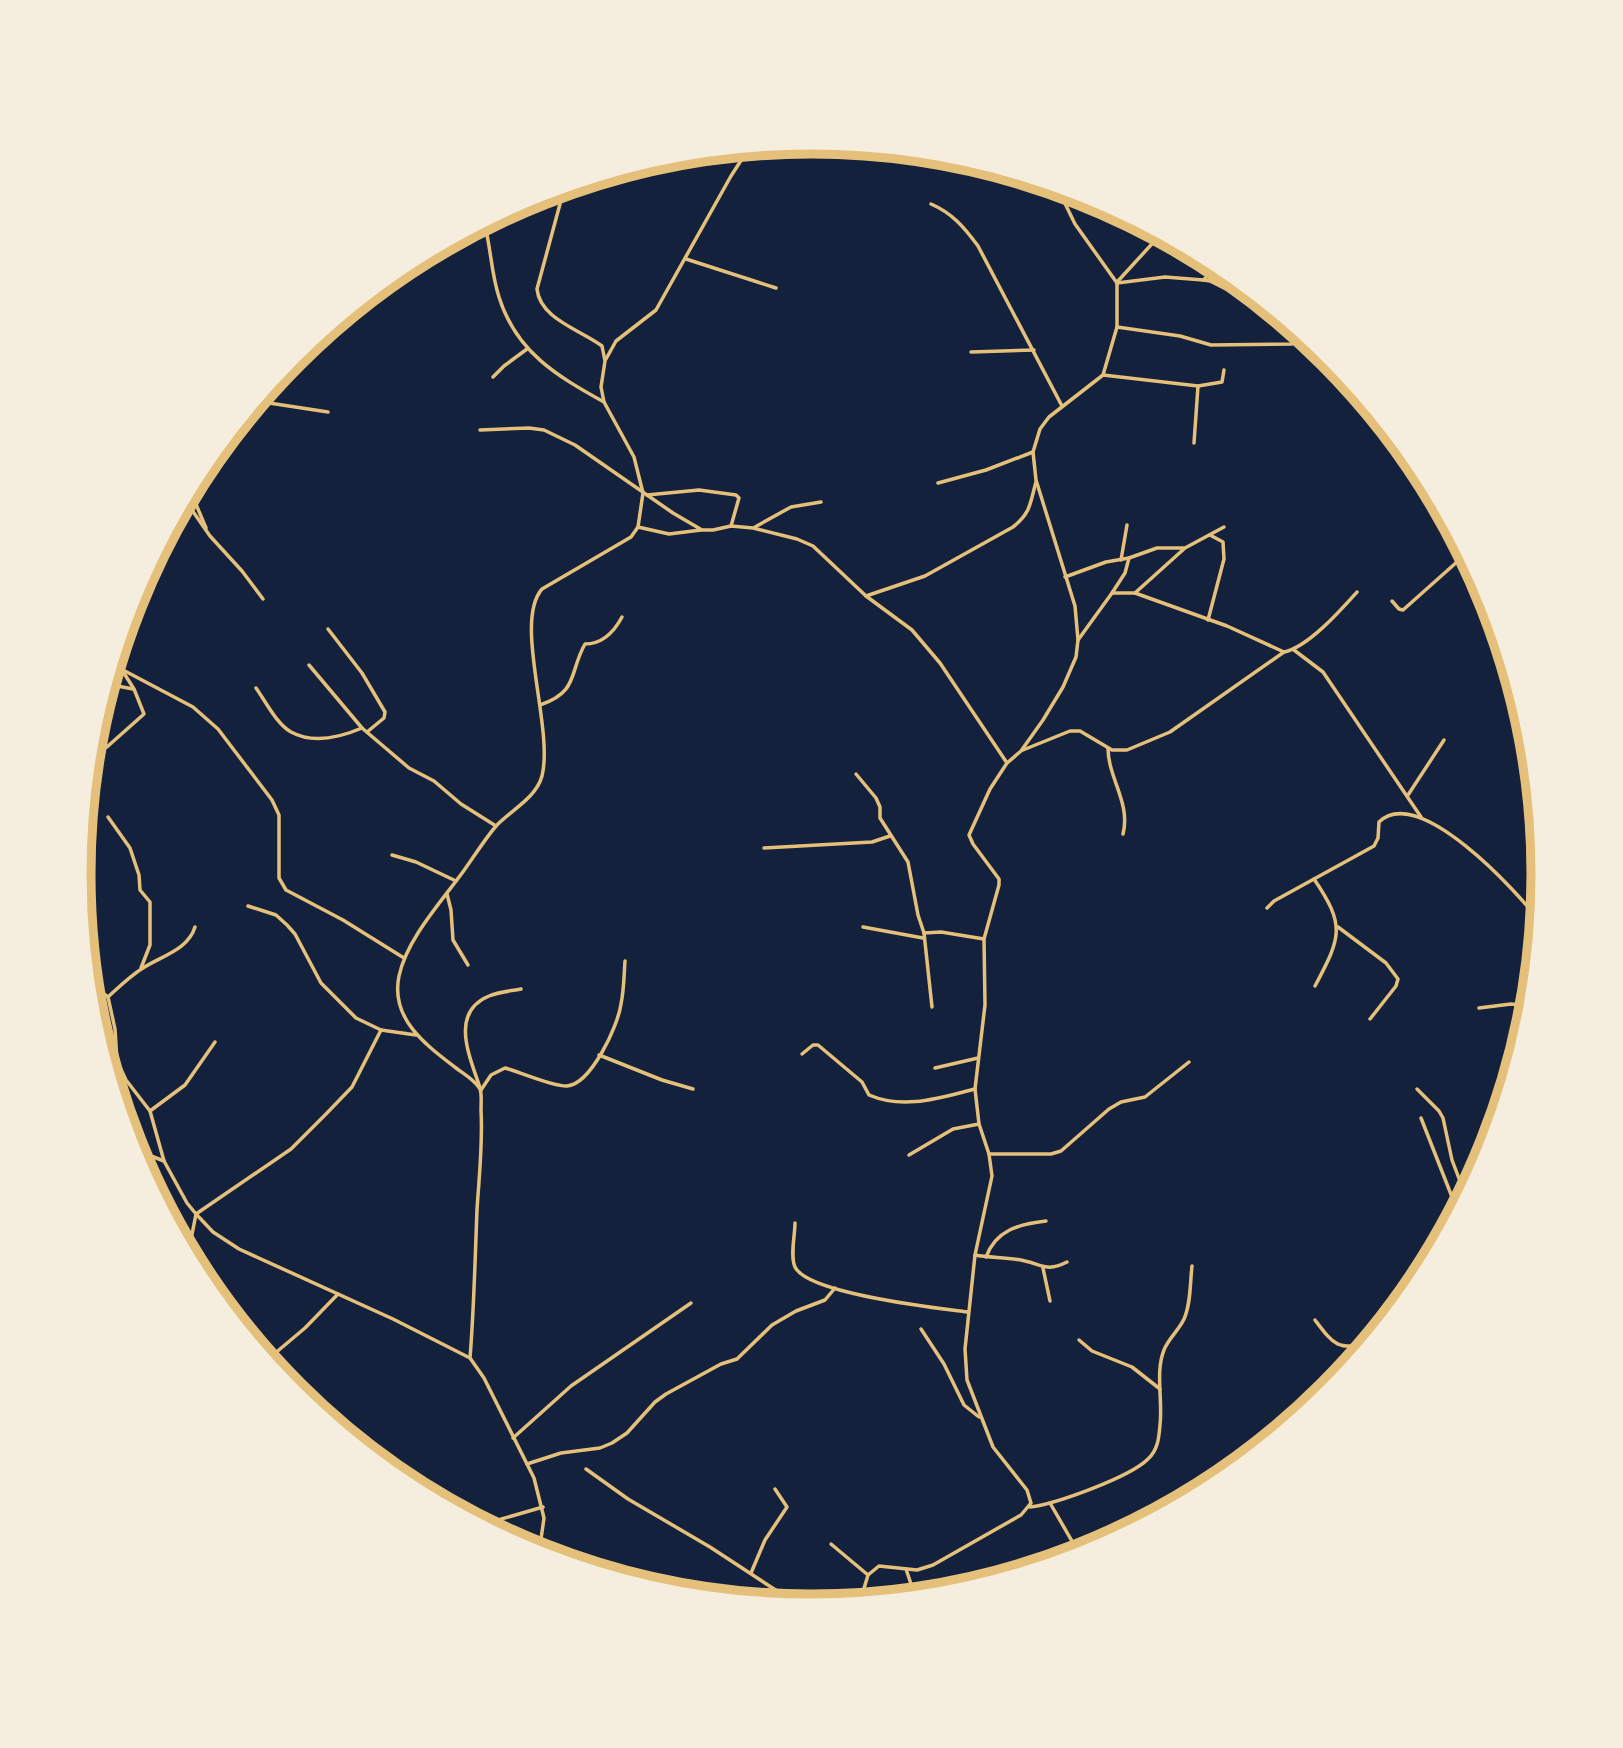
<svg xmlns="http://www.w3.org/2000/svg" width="1623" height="1748" font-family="Literata,serif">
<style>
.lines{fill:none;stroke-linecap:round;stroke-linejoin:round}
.minor{stroke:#e5c07b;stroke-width:3.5}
.rim{fill:none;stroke:#e5c07b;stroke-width:9}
</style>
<rect width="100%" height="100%" fill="#14213d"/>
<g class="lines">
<g class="minor">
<path d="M931 204C952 213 964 227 978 246L1062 406"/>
<path d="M484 222C491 247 491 273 499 297 516 352 557 376 604 402"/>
<path d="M686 259 776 288"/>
<path d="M1203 280 1210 281 1284 318"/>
<path d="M1118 281 1161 234"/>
<path d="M1117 283 1165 277 1203 280 1220 266"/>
<path d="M1117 327 1180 336 1211 345 1292 344 1306 337"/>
<path d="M971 352 1034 350"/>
<path d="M606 359 616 341 656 310 731 176 742 159 755 147"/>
<path d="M1103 375 1198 386 1222 382 1224 370"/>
<path d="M493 377 504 366 527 349"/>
<path d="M256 401 328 412"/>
<path d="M480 430 529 428 544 430 575 445 673 513 702 530H713L731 526 753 528 797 539 813 546 866 596 912 630 940 663 1007 763"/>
<path d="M1194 443 1198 386"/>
<path d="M938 483 986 470 1033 452"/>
<path d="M190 490 206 528"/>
<path d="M647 495 699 490 736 495 739 498 731 526"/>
<path d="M185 500 210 536 242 571 263 599"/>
<path d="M638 527 669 534 701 530"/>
<path d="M755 527 791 507 821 502"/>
<path d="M1121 560 1127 525"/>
<path d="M1065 577 1106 562 1129 558 1157 548H1184"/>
<path d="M1112 593 1125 573 1129 558"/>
<path d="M1135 593 1227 626 1284 652"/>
<path d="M866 596 925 576 1013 527C1031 513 1030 503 1036 482"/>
<path d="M1392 601 1399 609 1403 610 1467 553"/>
<path d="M1208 620 1224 559 1223 542 1210 535"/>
<path d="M328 629 362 673 385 712 384 718 367 732"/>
<path d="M1078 640 1112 593H1135L1185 548 1224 527"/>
<path d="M1294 650 1323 672 1421 817"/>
<path d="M309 665 362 728 409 768 434 781 461 804 496 826"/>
<path d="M123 670 193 707 218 729 272 800 279 815V878L286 890 343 920 404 958"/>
<path d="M107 684 133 689"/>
<path d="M256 688C266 702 276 723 291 732 313 744 341 737 362 728"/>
<path d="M540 705C579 692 569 672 585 644 603 644 614 632 622 617"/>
<path d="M1108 748C1108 778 1131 803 1123 834"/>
<path d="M1023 750 1070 731H1080L1112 750H1127L1170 732 1284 652C1308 647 1340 611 1357 592"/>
<path d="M90 758 108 746 144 714 134 689 115 659"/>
<path d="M856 774 876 798 880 807V818L908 862 918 915 924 933"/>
<path d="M1408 795 1444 740"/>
<path d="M108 817 130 848 139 875 140 890 150 902V945L141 968"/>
<path d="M764 848 872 842 890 836"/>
<path d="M392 855 416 862 456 881"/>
<path d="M1314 879C1346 926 1341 937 1315 986"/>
<path d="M447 894 451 910 453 940 468 965"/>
<path d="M248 906 276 915 287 925 295 934 321 983 356 1018 381 1030 416 1035"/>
<path d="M1267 908 1274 901 1374 846 1378 838 1379 822C1418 783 1518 892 1540 922"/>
<path d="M863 927 923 938"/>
<path d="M1338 927 1386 963 1398 979 1396 986 1370 1019"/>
<path d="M89 983 108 997 115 1029 117 1061 126 1080 150 1111 164 1161"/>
<path d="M108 997C119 987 130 976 143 968 161 956 188 950 195 927"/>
<path d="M932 1007 924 933 941 932 984 939"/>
<path d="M1479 1008 1511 1004 1522 1005 1530 1015"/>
<path d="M802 1054 813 1045H818L862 1082 869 1095C904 1110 939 1098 975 1089"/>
<path d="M599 1055 662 1080 693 1089"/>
<path d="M935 1068 978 1058"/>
<path d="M480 1088C471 1059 448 1013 489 996 498 992 511 991 521 989"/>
<path d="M1417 1089 1439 1111 1443 1118 1452 1160 1466 1197"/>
<path d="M481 1090 491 1075 505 1068C520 1072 554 1087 567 1086 591 1084 618 1026 621 1004 624 990 624 975 625 961"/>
<path d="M150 1111 185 1085 215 1042"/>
<path d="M1421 1118 1454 1202"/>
<path d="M133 1149 164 1161 187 1203 196 1214 213 1232 239 1249 393 1319 470 1358 484 1378 534 1478 544 1518 539 1553"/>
<path d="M989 1154H1051L1061 1151 1109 1109 1121 1102 1145 1097 1189 1062"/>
<path d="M909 1155 953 1129 979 1124"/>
<path d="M795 1223C795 1235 790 1256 795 1267 808 1294 937 1308 968 1312"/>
<path d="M1445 1235 1448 1216 1454 1202 1466 1197"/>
<path d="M188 1255 196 1214 291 1149 326 1114 352 1087 381 1030"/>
<path d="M975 1255C991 1258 1009 1257 1025 1261 1043 1265 1047 1272 1067 1262"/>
<path d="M986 1257C996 1230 1019 1224 1046 1221"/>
<path d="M1043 1268 1050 1301"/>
<path d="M1315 1320C1334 1345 1337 1350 1369 1344"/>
<path d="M921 1329 944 1364 964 1405 979 1417"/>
<path d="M1079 1340 1092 1351 1132 1367 1160 1389"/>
<path d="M470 1358C474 1309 475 1260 477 1210 479 1177 483 1144 481 1110 481 1104 482 1094 480 1089 475 1080 464 1074 456 1068 426 1045 390 1019 399 976 407 938 443 900 465 869 475 855 485 839 496 826 511 810 536 798 542 776 554 728 513 622 542 589L631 537 638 527 643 493 634 457 604 402 601 387 605 361 602 346C581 330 540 319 537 289L560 204 555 190"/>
<path d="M267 1360 305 1328 338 1294"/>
<path d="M513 1438 571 1386 691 1303"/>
<path d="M527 1464 561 1453 600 1448 612 1443 627 1433 655 1402 666 1394 721 1364 737 1359 772 1325 796 1311 825 1300 835 1288"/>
<path d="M586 1469 628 1499 710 1547 800 1606"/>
<path d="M1050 1503 1080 1555"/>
<path d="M1030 1507C1056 1504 1130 1477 1148 1459 1158 1450 1159 1437 1160 1425 1163 1401 1155 1372 1164 1350 1168 1339 1179 1330 1184 1319 1191 1304 1190 1282 1192 1266"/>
<path d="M485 1526 491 1522 543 1507"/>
<path d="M831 1544 868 1575"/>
<path d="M906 1569 911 1584 920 1596"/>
<path d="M751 1573 765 1540 787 1507 775 1489"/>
<path d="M860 1602 868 1575 879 1566 917 1570 933 1565 1021 1515 1031 1503 1027 1490 993 1447 967 1380 965 1349 975 1255 992 1176 989 1154 979 1124 975 1089 985 1005 984 939 999 885V879L973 844 969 835 990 789 1007 763 1021 751 1043 720 1063 687 1076 657 1078 640 1075 606 1036 480 1033 452 1040 429 1049 417 1103 375 1117 327V283L1075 224 1057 187"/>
</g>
</g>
<path d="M0 0H1623V1748H0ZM91 874a720 720 0 1 1 1440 0a720 720 0 1 1-1440 0Z" fill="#f5edde" fill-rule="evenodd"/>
<path class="rim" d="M91 874a720 720 0 1 1 1440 0a720 720 0 1 1-1440 0Z"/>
</svg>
